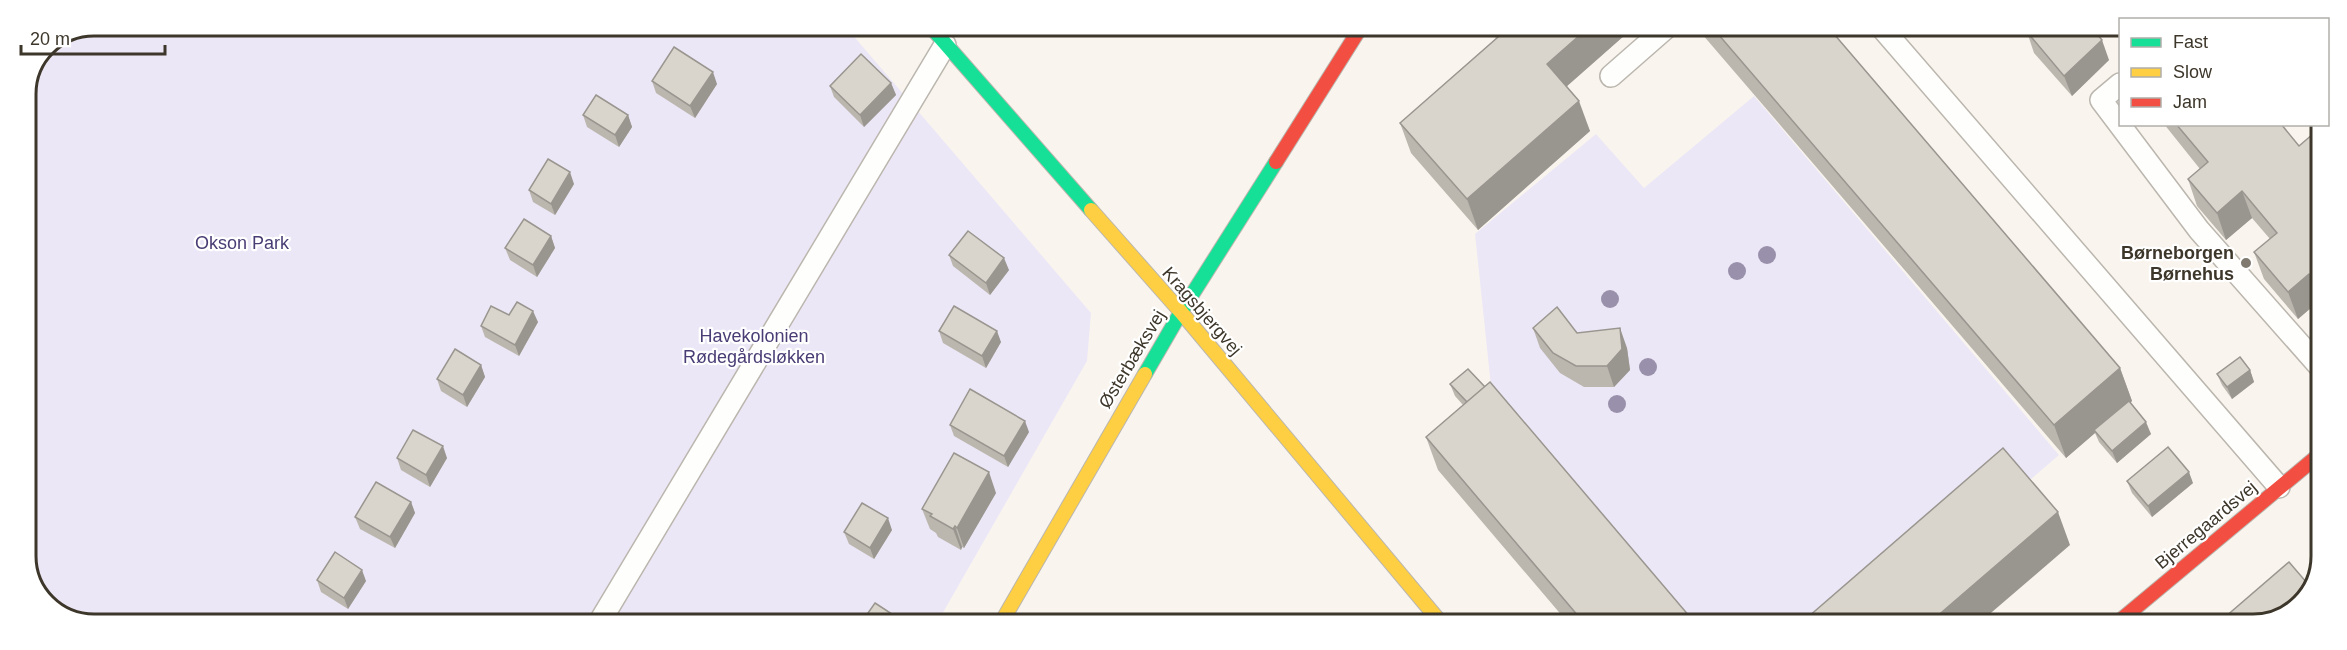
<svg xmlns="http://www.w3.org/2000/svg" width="2347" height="650" font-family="Helvetica,sans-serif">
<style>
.green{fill:#ece7f6}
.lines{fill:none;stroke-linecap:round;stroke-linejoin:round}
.lane-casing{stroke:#bbb6ae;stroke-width:24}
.fast-casing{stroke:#bbb6ae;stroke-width:16}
.slow-casing{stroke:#bbb6ae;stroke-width:16}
.jam-casing{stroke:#bbb6ae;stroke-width:16}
.lane{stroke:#fefefc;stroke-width:21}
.fast{stroke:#16e098;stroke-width:14}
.slow{stroke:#ffcf43;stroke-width:14}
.jam{stroke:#f24e42;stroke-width:14}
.tree{fill:#9990ab}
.wall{fill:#bbb7af}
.shaded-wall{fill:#99958f}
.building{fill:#dad5cc;stroke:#99958f;stroke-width:1.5}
.poi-dot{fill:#7f796f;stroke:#fff;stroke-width:2}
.labels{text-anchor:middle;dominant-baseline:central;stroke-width:4.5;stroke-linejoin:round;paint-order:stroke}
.park-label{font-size:18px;fill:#4a3d75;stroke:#fff}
.poi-label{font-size:18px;font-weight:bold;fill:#3d362a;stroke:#fff;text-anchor:end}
.street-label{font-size:18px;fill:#3d362a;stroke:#fff}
.rim{fill:none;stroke:#3d362a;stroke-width:3}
</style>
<rect width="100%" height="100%" fill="#f9f5ee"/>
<g class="green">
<path d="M94 26H845L1091 313 1087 361 937 623 76 622 42 601 26 561V93L46 45Z"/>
<path d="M1754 96 2059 455 1862 624H1670L1494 415 1475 234 1596 134 1644 188Z"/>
</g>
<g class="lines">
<g class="lane-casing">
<g id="lane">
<path d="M1881 27 2279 487"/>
<path d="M1611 76 1667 27"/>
<path d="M2120 84 2101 100 2199 230 2320 367"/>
<path d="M599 623 945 45"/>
</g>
</g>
<g class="fast-casing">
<g id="fast">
<path d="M930 26 1091 210"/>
<path d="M1145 374 1181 312 1276 162"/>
</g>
</g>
<g class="slow-casing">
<g id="slow">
<path d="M1091 210 1181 312 1442 624"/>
<path d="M1001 623 1145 374"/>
</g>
</g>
<g class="jam-casing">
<g id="jam">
<path d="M1276 162 1361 27"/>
<path d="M2116 624 2320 454"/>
</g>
</g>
<use href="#lane" class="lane"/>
<use href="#fast" class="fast"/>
<use href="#slow" class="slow"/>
<use href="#jam" class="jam"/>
</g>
<g class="tree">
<circle cx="1767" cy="255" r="9"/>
<circle cx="1737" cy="271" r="9"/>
<circle cx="1610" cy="299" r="9"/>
<circle cx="1648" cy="367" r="9"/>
<circle cx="1617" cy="404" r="9"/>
</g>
<g class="wall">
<path d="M1487 27H1634L1567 86 1590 131 1478 230 1411 153 1400 123 1496 38Z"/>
<path d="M1696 27H1828L2120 368 2132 401 2130 403 2151 434 2117 463 2099 442 2095 433 2066 458Z"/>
<path d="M2027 32 2109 60 2072 96 2034 53Z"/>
<path d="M652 81 717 84 695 118 656 93Z"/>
<path d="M891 83 896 95 864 127 834 97 830 86Z"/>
<path d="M583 115H628L632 127 619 147 587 127Z"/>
<path d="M2164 124H2281L2299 146 2321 130 2320 302 2319 301 2298 319 2264 279 2254 252 2270 239 2252 218 2226 240 2197 206 2188 179 2200 169Z"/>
<path d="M574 184 555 215 533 202 529 190Z"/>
<path d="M551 236 555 248 537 277 510 260 505 248Z"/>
<path d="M949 255 1009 270 990 295 953 266Z"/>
<path d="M509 315 538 322 519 356 485 337 481 326Z"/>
<path d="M1533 328 1577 333 1627 348 1630 370 1614 387H1584L1560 373 1540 348Z"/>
<path d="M939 331 1001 342 986 368 943 343Z"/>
<path d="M481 365 485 377 467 407 441 391 437 379Z"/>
<path d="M2250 370 2254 382 2232 399 2222 385 2217 374Z"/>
<path d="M1450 384 1696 624H1569L1438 470 1426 437 1463 405 1455 396Z"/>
<path d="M950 425 1029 432 1008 467 954 436Z"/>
<path d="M397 458H447L430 487 401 470Z"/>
<path d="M2127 481 2193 483 2152 517 2132 493Z"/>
<path d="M996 493 964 548 962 547 961 550 938 537 936 533 930 529 922 509Z"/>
<path d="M411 502 415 513 395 548 360 529 355 517Z"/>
<path d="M892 530 874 559 849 544 844 532Z"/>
<path d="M317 580 366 581 348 609 321 592Z"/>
</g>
<g class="shaded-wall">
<path d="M1589 27H1634L1558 94 1547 64Z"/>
<path d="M2102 40 2109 60 2072 96 2064 76Z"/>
<path d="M713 72 717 84 695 118 690 106Z"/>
<path d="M891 83 896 95 864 127 860 115Z"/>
<path d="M1579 101 1590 131 1478 230 1467 199Z"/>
<path d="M628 115 632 127 619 147 615 135Z"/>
<path d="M570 172 574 184 555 215 551 204Z"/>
<path d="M2242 191 2252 218 2226 240 2217 213Z"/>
<path d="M551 236 555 248 537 277 533 265Z"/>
<path d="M1004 258 1009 270 990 295 986 283Z"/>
<path d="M2321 270 2320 299 2312 277Z"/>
<path d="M2309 274 2319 301 2298 319 2288 292Z"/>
<path d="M533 311 538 322 519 356 515 345Z"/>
<path d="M1620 328 1627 348 1630 370 1614 387 1607 366Z"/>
<path d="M997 331 1001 342 986 368 982 356Z"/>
<path d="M481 365 485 377 467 407 463 395Z"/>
<path d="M2120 368 2132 401 2096 432 2094 430 2095 433 2066 458 2054 425Z"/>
<path d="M2250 370 2254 382 2232 399 2227 387Z"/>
<path d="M1025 421 1029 432 1008 467 1004 456Z"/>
<path d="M2146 422 2151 434 2117 463 2112 451Z"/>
<path d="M443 446 447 458 430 487 426 475Z"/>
<path d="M989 472 996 493 964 548 957 528Z"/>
<path d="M2189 472 2193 483 2152 517 2148 506Z"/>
<path d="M411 502 415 513 395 548 390 537Z"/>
<path d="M2058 512 2070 545 1978 624H1928Z"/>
<path d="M888 518 892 530 874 559 870 548Z"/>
<path d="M955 526 962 547 961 550 953 529Z"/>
<path d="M362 570 366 581 348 609 344 598Z"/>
<path d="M898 618 900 623H894Z"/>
</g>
<g class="building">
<path d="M1502 27H1589L1547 64 1579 101 1467 199 1400 123 1505 31Z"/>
<path d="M1712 27H1828L2120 368 2054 425Z"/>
<path d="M2032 27 2092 28 2102 40 2064 76 2027 32Z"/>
<path d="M674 47 713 72 690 106 652 81Z"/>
<path d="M861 54 891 83 860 115 830 86Z"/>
<path d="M596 95 628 115 615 135 583 115Z"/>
<path d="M2176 124H2281L2299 146 2320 128 2321 130V270L2312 277 2309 274 2288 292 2254 252 2277 233 2242 191 2217 213 2188 179 2208 162Z"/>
<path d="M548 159 570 172 551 204 529 190Z"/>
<path d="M524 219 551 236 533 265 505 248Z"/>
<path d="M968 231 1004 258 986 283 949 255Z"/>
<path d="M517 302 533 311 515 345 481 326 491 306 509 315Z"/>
<path d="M954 306 997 331 982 356 939 331Z"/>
<path d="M1557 307 1577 333 1620 328 1622 349 1607 366H1576L1553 353 1533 328Z"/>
<path d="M455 349 481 365 463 395 437 379Z"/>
<path d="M2240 357 2250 370 2227 387 2217 374Z"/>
<path d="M1468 369 1485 387 1467 402 1450 384Z"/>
<path d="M1490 382 1696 624H1585L1426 437Z"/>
<path d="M970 389 1025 421 1004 456 950 425Z"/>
<path d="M2129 401 2146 422 2112 451 2094 430Z"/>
<path d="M413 430 443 446 426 475 397 458Z"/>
<path d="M2168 447 2189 472 2148 506 2127 481Z"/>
<path d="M2003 448 2058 512 1928 624H1800Z"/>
<path d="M954 453 989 472 957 528 955 526 953 529 930 516 932 514 922 509Z"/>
<path d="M376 482 411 502 390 537 355 517Z"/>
<path d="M862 503 888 518 870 548 844 532Z"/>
<path d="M335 552 362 570 344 598 317 580Z"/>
<path d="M2289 562 2307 583 2319 572 2295 610 2254 624H2217Z"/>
<path d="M875 603 898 618 894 623H861Z"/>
<path d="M296 618 305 622H293Z"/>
</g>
<circle class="poi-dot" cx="2246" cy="263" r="6"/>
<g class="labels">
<g class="park-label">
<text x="242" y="243">Okson Park</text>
<text x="754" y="336">Havekolonien<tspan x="754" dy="21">Rødegårdsløkken</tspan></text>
</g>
<g class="poi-label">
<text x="2234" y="253">Børneborgen<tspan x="2234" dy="21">Børnehus</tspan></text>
</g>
<g class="street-label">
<text transform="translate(1202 311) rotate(49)">Kragsbjergvej</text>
<text transform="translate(1132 359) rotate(-59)">Østerbæksvej</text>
<text transform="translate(2206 525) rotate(-40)">Bjerregaardsvej</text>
</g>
</g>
<path d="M0 0H2347V650H0ZM94 36H2253A58 58 0 0 1 2311 94V556A58 58 0 0 1 2253 614H94A58 58 0 0 1 36 556V94A58 58 0 0 1 94 36Z" fill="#fff" fill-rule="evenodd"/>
<path class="rim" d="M94 36H2253A58 58 0 0 1 2311 94V556A58 58 0 0 1 2253 614H94A58 58 0 0 1 36 556V94A58 58 0 0 1 94 36Z"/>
<rect x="2119" y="18" width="210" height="108" fill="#ffffff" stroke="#b1afaa" stroke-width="1.5"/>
<rect x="2131" y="38" width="30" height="9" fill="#16e098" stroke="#b1afaa" stroke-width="1.5"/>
<text x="2173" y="48" font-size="18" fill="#3d362a">Fast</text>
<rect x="2131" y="68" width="30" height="9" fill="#ffcf43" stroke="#b1afaa" stroke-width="1.5"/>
<text x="2173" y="78" font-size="18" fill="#3d362a">Slow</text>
<rect x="2131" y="98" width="30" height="9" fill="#f24e42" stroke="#b1afaa" stroke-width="1.5"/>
<text x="2173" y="108" font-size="18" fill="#3d362a">Jam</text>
<path d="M21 45v9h144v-9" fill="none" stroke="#3d362a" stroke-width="3"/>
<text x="30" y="45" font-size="18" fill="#3d362a" stroke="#ffffff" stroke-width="4.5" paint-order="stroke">20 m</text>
</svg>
